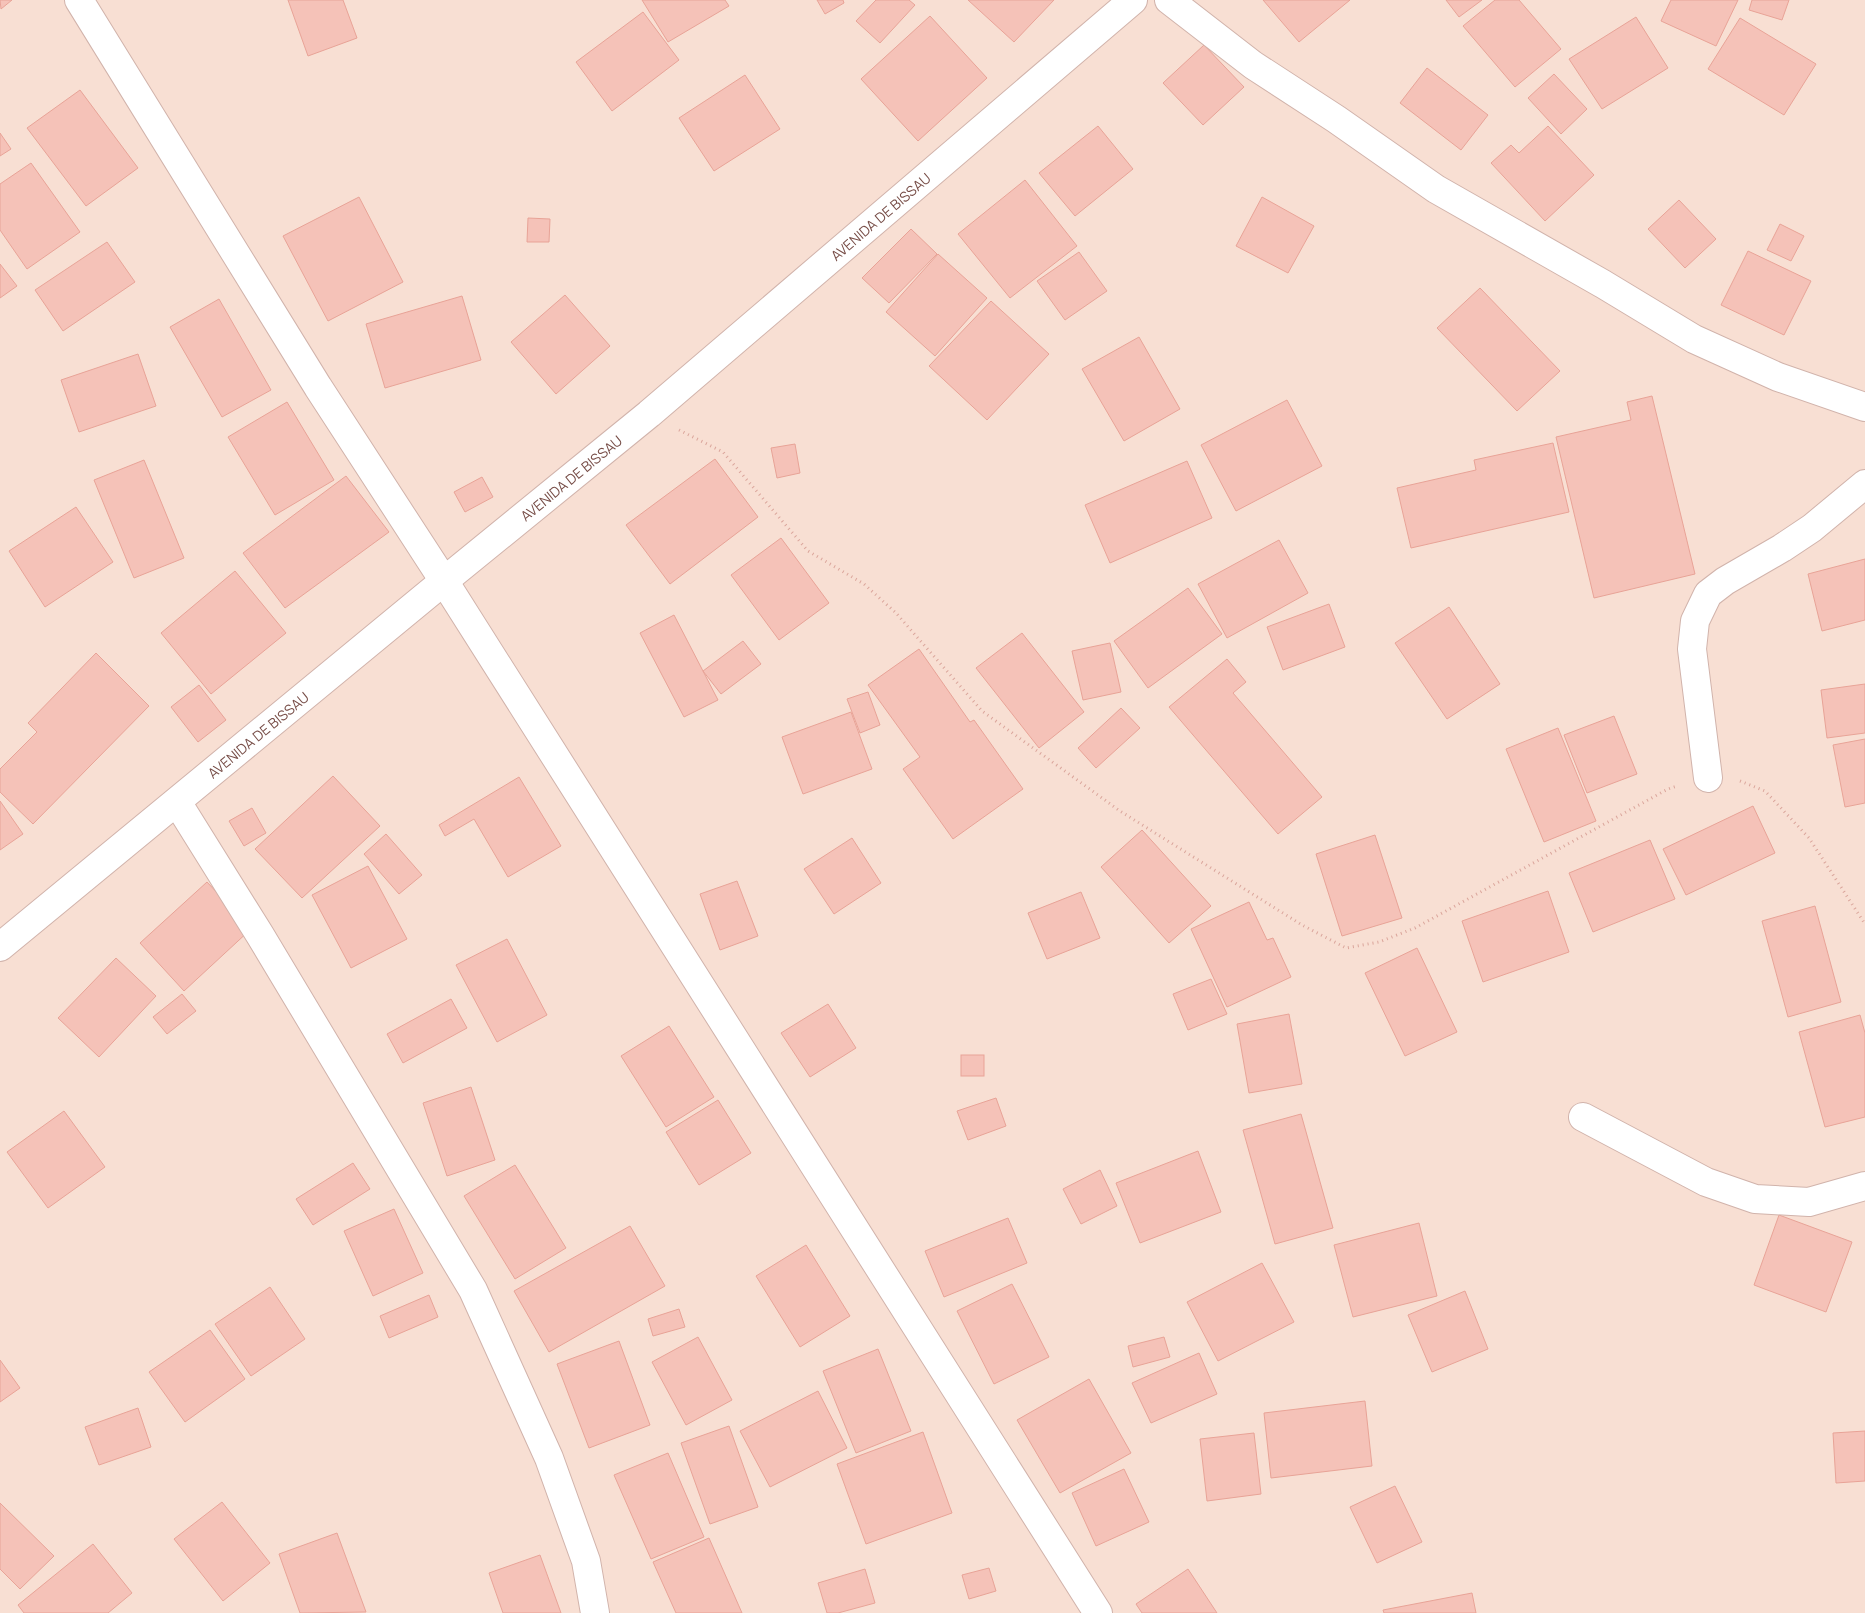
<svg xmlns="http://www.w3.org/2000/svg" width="1865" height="1613" font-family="Manrope,sans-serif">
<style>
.residential{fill:#f8dfd3}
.building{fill:#f5c2b8;stroke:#e8a397}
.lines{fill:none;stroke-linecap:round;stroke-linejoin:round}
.minor-casing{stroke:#d1b3ab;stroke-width:30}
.path{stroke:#daa59b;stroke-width:3;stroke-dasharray:1 4;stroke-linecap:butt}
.minor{stroke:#fff;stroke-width:28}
.labels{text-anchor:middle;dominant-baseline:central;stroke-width:4;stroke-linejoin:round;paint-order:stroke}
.street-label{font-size:14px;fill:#774d47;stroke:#fff1e9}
</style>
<rect width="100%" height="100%" fill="#feece2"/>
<rect class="residential" x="0" y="0" width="1865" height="1613"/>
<g class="building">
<path d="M0 0H12L1 9Z"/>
<path d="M288 0H343L357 38 308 56Z"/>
<path d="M642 0H725L729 6 668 42Z"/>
<path d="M817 0H843L844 3 825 14Z"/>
<path d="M876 0H909L915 5 880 43 856 21Z"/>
<path d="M968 0H1054L1014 42Z"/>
<path d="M1263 0H1350L1299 42Z"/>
<path d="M1446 0H1482L1459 17Z"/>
<path d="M1495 0H1519L1561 49 1515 87 1463 26Z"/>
<path d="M1671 0H1738L1716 46 1661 21Z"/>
<path d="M1752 0H1789L1782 20 1749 10Z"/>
<path d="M643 12 679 60 612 111 576 62Z"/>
<path d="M930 16 987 78 918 141 861 79Z"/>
<path d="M1636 17 1668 68 1602 109 1569 59Z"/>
<path d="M1740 18 1816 64 1784 115 1708 69Z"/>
<path d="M1204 45 1244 87 1203 125 1163 83Z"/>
<path d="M1427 68 1488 115 1461 150 1400 103Z"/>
<path d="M1554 74 1587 109 1561 134 1528 98Z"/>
<path d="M745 75 780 129 714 171 679 118Z"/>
<path d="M80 90 138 168 86 206 27 128Z"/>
<path d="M1098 126 1133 169 1075 216 1039 173Z"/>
<path d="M1548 126 1594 175 1545 221 1491 163 1511 145 1519 153Z"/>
<path d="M0 133 11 149 0 156Z"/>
<path d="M31 163 80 232 27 269 0 230V184Z"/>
<path d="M1025 180 1077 246 1010 298 958 234Z"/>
<path d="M359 197 403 282 328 321 283 236Z"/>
<path d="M1262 197 1314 226 1288 273 1236 246Z"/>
<path d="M1679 200 1716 239 1685 268 1648 229Z"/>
<path d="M528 218 550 219 549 242H527Z"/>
<path d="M1780 224 1804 236 1791 261 1767 250Z"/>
<path d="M911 229 937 254 889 303 862 278Z"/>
<path d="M107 242 135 282 63 331 35 290Z"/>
<path d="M1748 251 1811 281 1784 335 1721 305Z"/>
<path d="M1079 252 1107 291 1065 320 1037 281Z"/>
<path d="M938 254 987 298 935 356 886 312Z"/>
<path d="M0 264 17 286 0 298Z"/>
<path d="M1480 288 1560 371 1517 411 1437 328Z"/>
<path d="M565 295 610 346 556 394 511 342Z"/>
<path d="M462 296 481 360 385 388 366 324Z"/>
<path d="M219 299 271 390 222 417 170 327Z"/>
<path d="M991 301 1049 354 987 420 929 366Z"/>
<path d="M1139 337 1180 409 1124 441 1082 369Z"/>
<path d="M138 354 156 406 79 432 61 380Z"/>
<path d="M1652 396 1695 574 1594 598 1556 437 1631 420 1627 402Z"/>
<path d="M1287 400 1322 466 1236 511 1201 445Z"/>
<path d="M287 402 334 480 275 515 228 437Z"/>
<path d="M1553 443 1569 512 1411 548 1397 488 1476 470 1474 460Z"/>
<path d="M795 444 800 473 777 478 771 448Z"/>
<path d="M715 459 758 517 670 584 626 525Z"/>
<path d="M144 460 184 558 134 578 94 480Z"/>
<path d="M1187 461 1212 518 1110 563 1085 505Z"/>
<path d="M346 476 389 532 285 608 243 553Z"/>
<path d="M482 477 493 497 465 512 454 492Z"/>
<path d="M76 507 113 562 45 607 9 551Z"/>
<path d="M781 538 829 603 779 640 731 575Z"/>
<path d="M1279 540 1308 593 1227 638 1198 584Z"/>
<path d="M1865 559V620L1822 631 1808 574Z"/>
<path d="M235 571 286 633 211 694 161 633Z"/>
<path d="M1188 588 1222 634 1148 688 1114 641Z"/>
<path d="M1329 604 1345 647 1283 670 1267 627Z"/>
<path d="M1449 607 1500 684 1447 719 1395 643Z"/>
<path d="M674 615 718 700 684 717 640 633Z"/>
<path d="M1022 633 1084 712 1039 748 976 668Z"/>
<path d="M743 641 761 664 721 694 703 671Z"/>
<path d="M1110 643 1121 692 1083 700 1072 651Z"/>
<path d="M919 649 970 722 974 720 1023 789 953 839 903 769 920 757 868 685Z"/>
<path d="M96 653 149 706 33 824 0 792V769L37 732 28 723Z"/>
<path d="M1227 659 1246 682 1233 693 1322 797 1278 834 1169 707Z"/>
<path d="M1865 684V733L1827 738 1821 690Z"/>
<path d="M199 685 226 720 198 742 171 707Z"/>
<path d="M868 692 880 725 860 733 847 699Z"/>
<path d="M1121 708 1140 728 1096 768 1078 748Z"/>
<path d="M851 712 872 769 803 794 782 737Z"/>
<path d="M1614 716 1637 774 1587 793 1564 735Z"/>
<path d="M1558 728 1596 821 1544 842 1506 749Z"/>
<path d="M1865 739V803L1845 807 1833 745Z"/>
<path d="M333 776 380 826 302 898 255 849Z"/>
<path d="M519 777 561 846 508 877 474 819 445 836 439 825Z"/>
<path d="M0 801 23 834 0 850Z"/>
<path d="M1753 806 1775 853 1686 895 1663 849Z"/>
<path d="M252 808 266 833 244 846 229 821Z"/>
<path d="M1142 830 1211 906 1169 943 1101 867Z"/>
<path d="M386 834 422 875 399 894 364 854Z"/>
<path d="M1375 835 1402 918 1342 936 1316 854Z"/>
<path d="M852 838 881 883 834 914 804 869Z"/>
<path d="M1650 840 1675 899 1593 932 1569 873Z"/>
<path d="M368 866 407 939 351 968 312 895Z"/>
<path d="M737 881 758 936 720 950 700 894Z"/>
<path d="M207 882 251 929 184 991 140 943Z"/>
<path d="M1548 891 1569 952 1483 982 1462 921Z"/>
<path d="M1081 892 1100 938 1047 959 1028 913Z"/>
<path d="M1249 902 1267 940 1273 938 1291 977 1227 1007 1191 929Z"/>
<path d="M1815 906 1841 1002 1788 1017 1762 921Z"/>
<path d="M507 939 547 1015 497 1042 456 965Z"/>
<path d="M1417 948 1457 1032 1405 1056 1365 973Z"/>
<path d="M116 958 156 996 99 1057 58 1018Z"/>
<path d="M1211 979 1227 1014 1188 1030 1173 994Z"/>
<path d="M182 994 196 1011 167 1034 153 1017Z"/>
<path d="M451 999 467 1028 403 1063 387 1034Z"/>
<path d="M828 1004 856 1048 810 1077 781 1033Z"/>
<path d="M1289 1014 1302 1084 1249 1093 1237 1024Z"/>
<path d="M1860 1015 1865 1033V1117L1825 1127 1799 1032Z"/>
<path d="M669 1026 714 1097 666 1127 621 1056Z"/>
<rect x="961" y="1055" width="23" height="21"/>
<path d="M471 1087 495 1160 447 1176 423 1103Z"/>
<path d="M996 1098 1006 1126 968 1140 957 1111Z"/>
<path d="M718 1100 751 1153 699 1185 666 1132Z"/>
<path d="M64 1111 105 1167 48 1208 7 1152Z"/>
<path d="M1301 1114 1333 1228 1275 1244 1243 1130Z"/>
<path d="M1198 1151 1221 1212 1140 1243 1116 1183Z"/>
<path d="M353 1163 370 1189 313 1225 296 1199Z"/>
<path d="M515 1165 566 1248 515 1279 464 1196Z"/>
<path d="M1100 1170 1117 1206 1081 1224 1063 1189Z"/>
<path d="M394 1209 423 1273 373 1296 344 1231Z"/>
<path d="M1779 1215 1852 1242 1826 1312 1754 1285Z"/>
<path d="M1008 1218 1027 1263 944 1297 925 1251Z"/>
<path d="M1419 1223 1437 1296 1353 1317 1334 1245Z"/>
<path d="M630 1226 665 1286 549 1352 514 1291Z"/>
<path d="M806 1245 850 1316 800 1347 756 1276Z"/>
<path d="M1262 1263 1294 1322 1218 1361 1187 1302Z"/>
<path d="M1012 1284 1049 1357 994 1384 957 1311Z"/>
<path d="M270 1287 305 1339 251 1376 215 1324Z"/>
<path d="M1465 1291 1488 1349 1432 1372 1408 1315Z"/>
<path d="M429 1295 438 1317 389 1338 380 1316Z"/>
<path d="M679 1309 685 1327 653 1336 648 1319Z"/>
<path d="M210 1330 245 1379 185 1422 149 1372Z"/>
<path d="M698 1337 732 1400 686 1425 652 1362Z"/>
<path d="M1164 1337 1170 1357 1133 1367 1128 1346Z"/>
<path d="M619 1341 650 1425 589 1448 557 1364Z"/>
<path d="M878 1349 911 1431 856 1453 823 1371Z"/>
<path d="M1199 1353 1217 1394 1151 1423 1132 1383Z"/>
<path d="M0 1360 20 1388 0 1402Z"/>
<path d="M1089 1379 1131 1453 1060 1493 1017 1420Z"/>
<path d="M818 1391 847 1448 770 1487 740 1431Z"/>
<path d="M1365 1401 1372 1466 1271 1478 1264 1413Z"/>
<path d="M138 1408 151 1447 99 1465 85 1427Z"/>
<path d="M729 1426 758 1507 710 1524 681 1443Z"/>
<path d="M1865 1431V1481L1836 1483 1833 1433Z"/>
<path d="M923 1432 952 1513 866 1544 837 1464Z"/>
<path d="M1254 1433 1261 1494 1207 1501 1200 1439Z"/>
<path d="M668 1453 704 1537 651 1559 614 1475Z"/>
<path d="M1124 1469 1149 1522 1096 1546 1072 1493Z"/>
<path d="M1395 1486 1422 1542 1377 1563 1350 1507Z"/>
<path d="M222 1502 270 1563 223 1601 174 1539Z"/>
<path d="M0 1503 54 1556 20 1589 0 1569Z"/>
<path d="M337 1533 366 1612 300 1613 279 1554Z"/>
<path d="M709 1538 742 1613H676L653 1562Z"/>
<path d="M93 1544 132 1593 108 1613H24L18 1605Z"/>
<path d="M540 1555 561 1613H503L489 1573Z"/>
<path d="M989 1568 996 1591 969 1599 962 1575Z"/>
<path d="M865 1569 875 1603 838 1613H827L818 1583Z"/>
<path d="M1188 1569 1217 1613H1142L1136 1604Z"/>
<path d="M1472 1593 1476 1613H1384L1383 1610Z"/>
</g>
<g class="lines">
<g class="minor-casing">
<g id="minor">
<path d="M79 0 318 387 444 581 1098 1613"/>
<path d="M1169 0 1253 65 1336 119 1436 189 1603 284 1694 339 1778 377 1865 407"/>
<path d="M1708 778 1692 649 1695 621 1708 594 1725 581 1782 548 1812 528 1865 484"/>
<path d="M177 802 260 935 473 1290 549 1458 586 1561 595 1613"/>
<path id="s1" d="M0 947 444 581 649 414 1133 0"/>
<path d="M1583 1117 1706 1182 1755 1199 1809 1202 1865 1186"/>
</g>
</g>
<g class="path">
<path d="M679 430 723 452 808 551 864 584 896 613 982 711 1120 811 1302 925 1346 948 1379 942 1415 928 1668 789 1677 786"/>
<path d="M1740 781 1765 791 1809 838 1865 924"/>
</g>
<use href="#minor" class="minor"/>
</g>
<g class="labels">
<g class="street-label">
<text stroke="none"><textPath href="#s1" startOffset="1144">AVENIDA DE BISSAU</textPath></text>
<text stroke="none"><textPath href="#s1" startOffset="739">AVENIDA DE BISSAU</textPath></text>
<text stroke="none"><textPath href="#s1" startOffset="334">AVENIDA DE BISSAU</textPath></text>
</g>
</g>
</svg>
